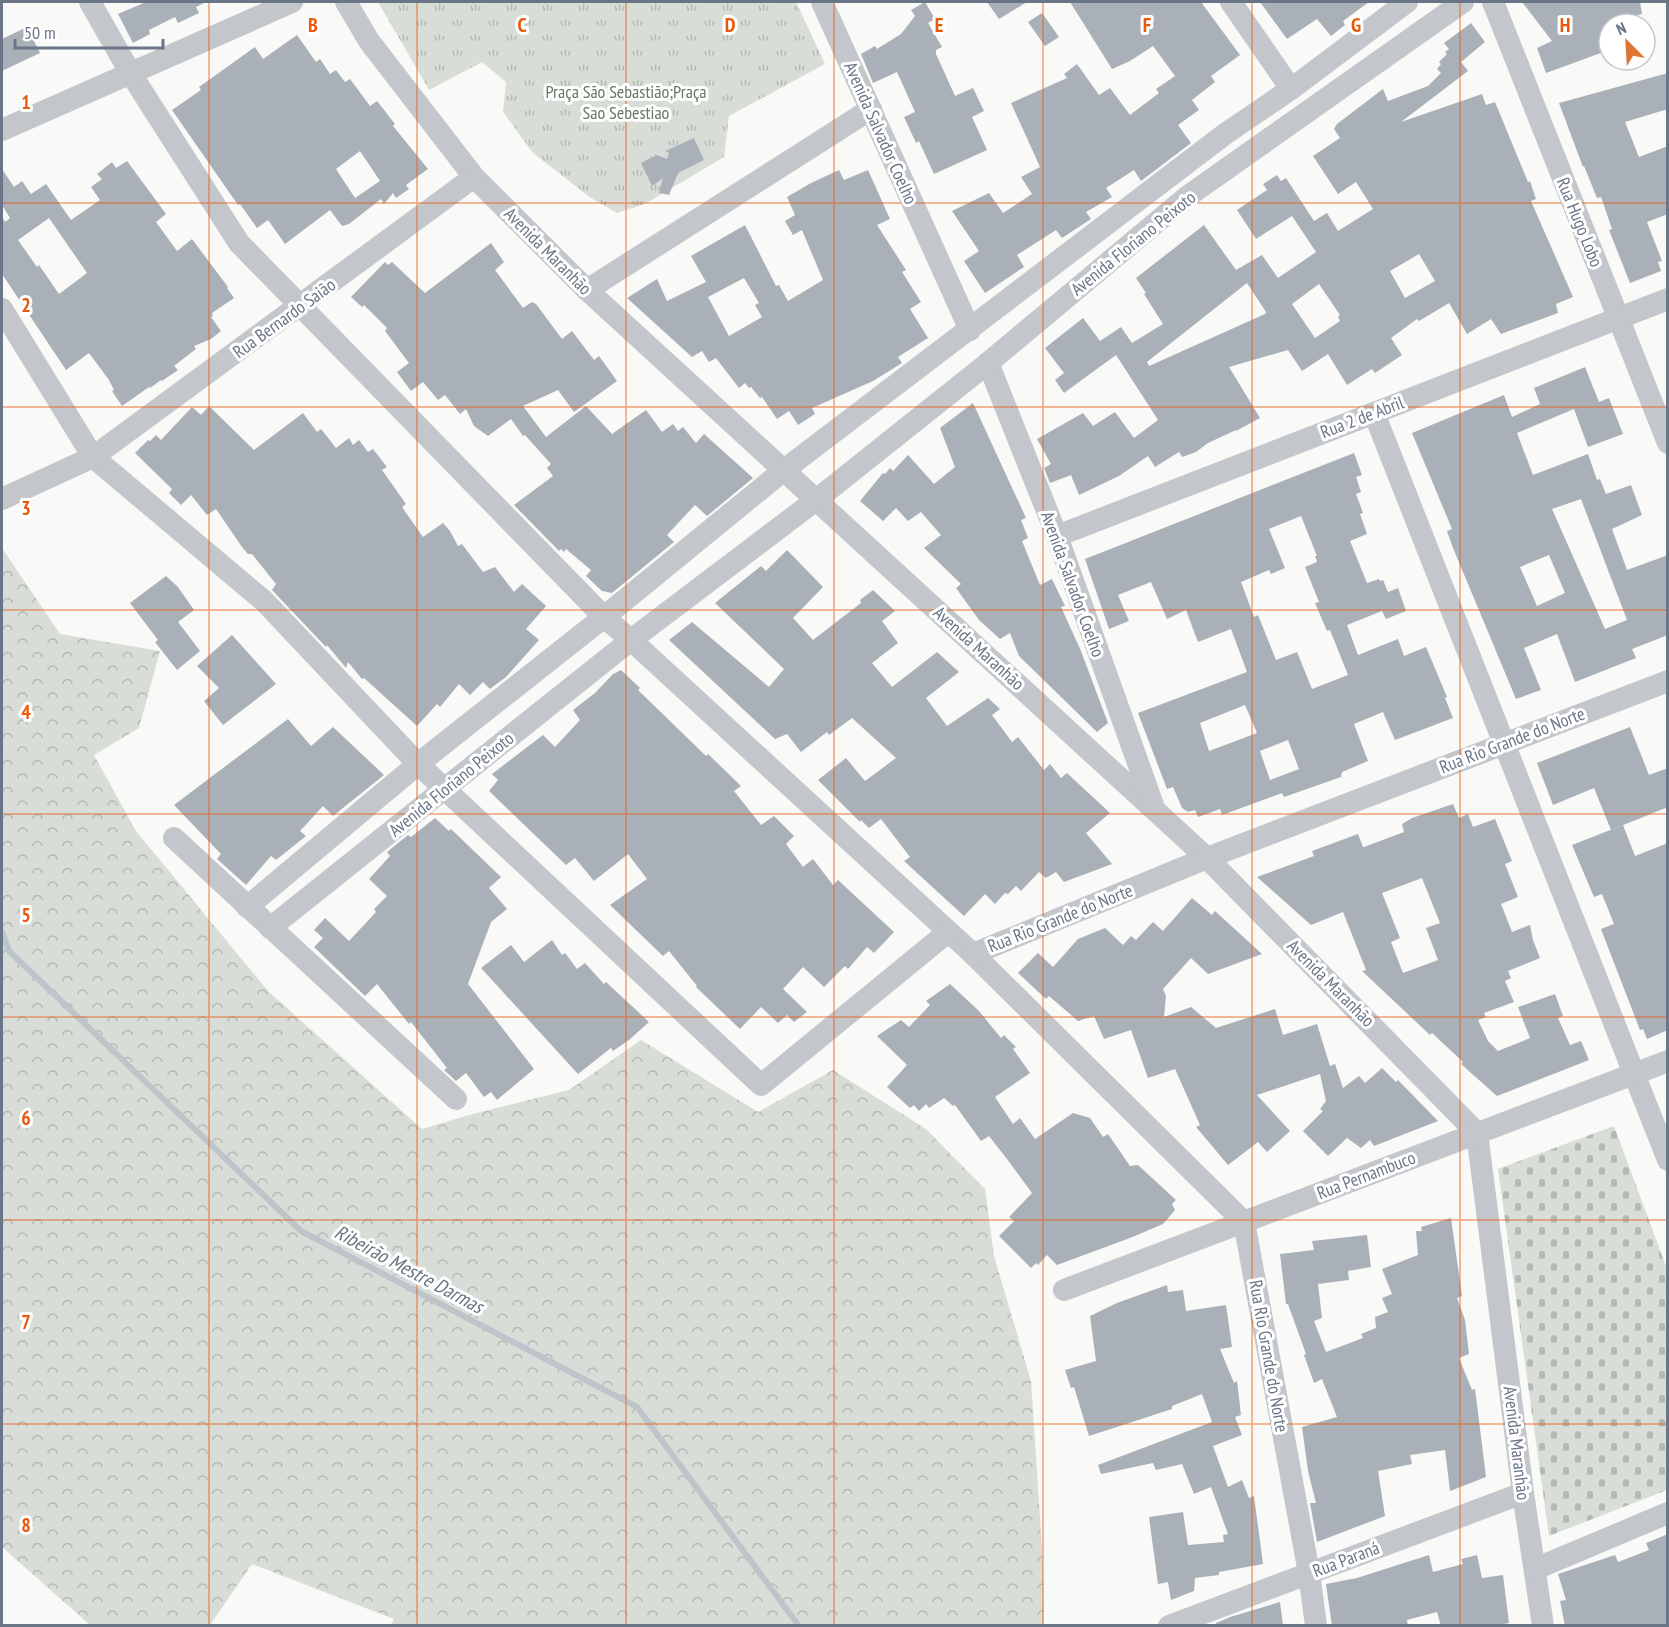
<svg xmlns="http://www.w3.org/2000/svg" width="1669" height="1627" font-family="'PT Sans Narrow',sans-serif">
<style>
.grass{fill:url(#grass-tufts)}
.forest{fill:url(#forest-crowns)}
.cemetery{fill:url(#cemetery-stones)}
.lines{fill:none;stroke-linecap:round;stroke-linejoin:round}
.stream{stroke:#bdc5cb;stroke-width:6}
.building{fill:#aab0b8;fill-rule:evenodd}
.minor{stroke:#c3c6ca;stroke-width:22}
.grid{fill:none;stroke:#e8590c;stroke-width:1.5;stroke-opacity:0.55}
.labels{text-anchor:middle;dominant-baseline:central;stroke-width:6;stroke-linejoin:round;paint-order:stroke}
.park-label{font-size:18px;fill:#657964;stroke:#fff}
.street-label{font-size:18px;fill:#6a7587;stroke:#fff}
.water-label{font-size:20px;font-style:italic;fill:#667682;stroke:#fff}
.grid-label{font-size:20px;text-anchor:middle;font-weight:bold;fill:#e8590c;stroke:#fff;stroke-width:6;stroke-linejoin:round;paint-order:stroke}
</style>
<defs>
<pattern id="grass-tufts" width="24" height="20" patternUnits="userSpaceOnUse" patternTransform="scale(1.5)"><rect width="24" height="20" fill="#d8ded7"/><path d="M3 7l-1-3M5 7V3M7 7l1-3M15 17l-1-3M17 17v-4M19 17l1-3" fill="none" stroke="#b3b9b4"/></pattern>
<pattern id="forest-crowns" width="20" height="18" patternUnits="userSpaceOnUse" patternTransform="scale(1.5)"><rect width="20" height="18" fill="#d8ded7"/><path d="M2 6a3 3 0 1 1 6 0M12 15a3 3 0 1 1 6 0" fill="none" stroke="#b3b9b4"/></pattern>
<pattern id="cemetery-stones" width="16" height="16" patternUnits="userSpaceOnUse" patternTransform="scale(1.5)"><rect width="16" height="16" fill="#d8ded7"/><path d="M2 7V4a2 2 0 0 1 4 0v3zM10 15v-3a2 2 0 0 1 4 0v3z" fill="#b3b9b4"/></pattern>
</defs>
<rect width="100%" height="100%" fill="#f9f9f7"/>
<path class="grass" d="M378 2H796L825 64 729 116 724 157 645 204 617 213 591 198 533 153 503 112 506 82 482 62 429 90Z"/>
<path class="forest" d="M2 548 60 634 160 651 139 728 94 755 136 831 268 991 422 1129 469 1115 569 1090 641 1040 758 1112 833 1070 926 1129 985 1189 994 1256 1031 1381 1043 1563 1044 1625H391L394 1619 252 1564 210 1625H90L2 1547Z"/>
<path class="cemetery" d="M1614 1126 1667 1269V1490L1549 1536 1498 1169Z"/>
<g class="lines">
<path class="stream" d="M2 932 9 951 301 1231 637 1407 799 1626"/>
</g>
<g class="building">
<path d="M146 2H206L196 7 199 13 178 23 175 17 149 30 150 34 133 43 118 14Z"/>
<path d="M925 2 935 19 928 23 942 47 936 50V54L955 96 973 88 984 111 972 117 987 150 934 174 919 141 916 143 904 117 915 112 897 72 873 83 861 54 875 46 877 49 901 34 915 16 911 10Z"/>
<path d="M987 2H1027L999 19Z"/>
<path d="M1070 2H1201L1240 55 1211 76 1215 82 1192 100 1199 110 1178 125 1191 143 1141 181 1134 170 1106 188 1112 197 1086 212 1091 219 1062 238 1056 230 1017 255 1024 267 985 293 964 261 979 251 952 211 989 193 1003 213 1032 194 1021 177 1040 167 1011 103 1067 78 1064 74 1077 64 1099 95 1110 88 1130 115 1159 93 1156 89 1175 76 1153 46 1130 61 1112 69Z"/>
<path d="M1260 2H1369L1343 21 1345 25 1331 36 1317 19 1287 39Z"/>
<path d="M1522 2H1640L1642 14 1638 15 1641 24H1609V50L1546 73 1537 48 1552 41Z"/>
<path d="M1042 13 1059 37 1045 46 1028 22Z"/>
<path d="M1471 23 1485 42 1461 62 1468 71 1401 122 1482 94 1486 105 1495 102 1528 182 1530 181 1536 199 1531 201 1573 297 1556 304 1558 313 1501 334 1491 319 1467 334 1449 303 1419 321 1417 319 1391 338 1402 355 1375 373 1372 369 1347 385 1328 354 1302 371 1288 350 1229 367 1260 418 1236 431V430L1208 443 1196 452 1182 457 1179 452 1155 467 1148 456 1119 476 1079 495 1071 475 1050 483 1044 468 1051 464 1037 439 1083 413 1093 426 1115 412 1134 438 1158 420 1116 355 1064 393 1055 380 1064 373 1045 348 1083 318 1100 341 1121 327 1132 343 1163 324 1144 294 1146 293 1136 278 1204 225 1236 270 1262 255 1278 278 1316 252 1292 216 1256 239 1237 210 1267 190 1263 184 1277 175 1281 181 1286 178 1314 221 1327 213 1338 231 1373 209 1356 182 1338 194 1313 156 1340 138 1334 129 1337 124 1383 89 1388 101 1428 86 1441 73 1437 69 1441 64 1439 62 1447 54 1445 52 1449 49 1444 43ZM1419 254 1435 281 1405 298 1390 271ZM1247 283 1266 312 1265 314 1149 366 1147 362ZM1319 284 1340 315 1338 317 1340 321 1315 338 1292 304Z"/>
<path d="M27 27 40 53 2 71V39Z"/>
<path d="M297 35 316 62 320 59 330 74 336 70 345 82 350 79 370 106 377 101 395 124 393 126 428 169 406 185 409 189 396 198 393 193 384 204 381 199 349 224 342 226 330 210 285 244 268 220 257 228 240 204 238 205 172 110 201 90 199 87 255 47 263 59ZM360 151 380 181 355 198 336 169Z"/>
<path d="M1668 73V109L1625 122 1639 157 1668 146V214L1647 222 1662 261 1658 262 1661 271 1630 283 1609 230 1612 229 1601 197 1597 198 1584 166 1583 167 1559 103Z"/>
<path d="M694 138 704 160 678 173 669 195 659 193 663 178 652 186 641 163 657 155 667 159 669 153 665 151Z"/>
<path d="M127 161 166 214 156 222 177 251 192 239 228 287 227 288 234 298 212 313 213 316 211 317 221 331 211 339 194 346 196 349 174 366 178 370 162 381 161 380 150 388 149 387 122 406 112 391 114 390 109 380 89 353 66 370 2 274V216L5 222 10 218 2 205V169L14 187 22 181 31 194 46 184 71 220 100 200 91 187 102 179 97 174 112 162 116 168ZM49 218 87 273 59 294 39 265 37 267 18 240Z"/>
<path d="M839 170 844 180 868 170 890 219 877 225 906 270 902 272 921 302 910 309 928 338 898 357 902 363 873 381 812 408 815 414 798 425 789 411 777 419 762 397 760 398 751 387 749 388 745 383 739 388 716 358 709 362 702 351 692 357 627 298 657 279 667 301 706 282 691 256 745 225 776 286 779 285 788 301 823 280 802 230 793 235 785 221 795 215 787 197 811 183ZM744 278 759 303 755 305 762 317 729 336 708 297Z"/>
<path d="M491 243 504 262 495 270 523 308 532 302 536 304 562 339 572 331 594 360 599 356 617 381 574 412 558 390 523 406 546 437 586 406 612 434 646 410 662 432 673 424 678 431 683 427 696 443 704 434 753 478 707 516 695 505 667 535 674 542 612 593 602 591 586 576 591 570 566 549 564 552 561 549 559 551 514 505 553 476 547 468 551 464 525 435 523 436 511 419 488 436 474 426 466 409 460 414 445 395 438 400 423 382 411 391 397 372 409 363 385 331 387 328 364 305 362 307 351 297 385 262 388 265 392 262 425 293Z"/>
<path d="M1585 367 1599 402 1609 398 1623 434 1588 447 1574 409 1517 433 1533 475 1588 454 1597 480 1600 479 1606 494 1631 485 1642 515 1612 529 1627 570 1668 555V635L1632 649 1636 658 1575 682 1557 634 1524 648 1541 690 1516 699 1453 548 1447 531 1452 529 1412 433 1504 395 1512 417 1540 404 1534 388ZM1581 499 1627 620 1605 629 1552 509ZM1549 555 1565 593 1537 606 1520 567Z"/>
<path d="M973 403 1026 518 1021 520 1028 538 1022 541 1040 585 1052 579 1065 606 1061 607 1081 651 1108 723 1097 732 1019 656 1010 633 1000 639 979 620 956 588 961 584 924 548 941 535 921 512 908 521 896 508 883 521 860 501 883 473 885 474 890 468 893 471 908 455 934 484 955 467 940 428Z"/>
<path d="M209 406 254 450 303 413 317 432 321 429 336 448 349 438 353 445 359 440 368 452 373 449 387 467 382 470 406 504 402 507 423 537 443 523 450 531 458 546 462 544 483 572 495 567 514 592 522 584 546 606 526 629 539 640 506 677 490 689 483 682 470 695 459 684 440 707 437 704 417 726 364 678 362 679 348 662 346 668 327 645 326 647 272 590 276 584 252 554H248L242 547 216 509 207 515 191 495 181 505 169 493 172 489 135 453 148 440 150 441 156 435 161 440 192 407 201 415Z"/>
<path d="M1354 453 1362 475 1356 477 1361 492 1356 494 1363 513 1360 514 1367 534 1350 541 1367 583 1379 579 1380 581 1383 580 1388 592 1398 588 1406 611 1386 619 1382 611 1347 625 1358 655 1398 639 1404 656 1426 647 1447 697 1445 698 1453 718 1395 740 1383 712 1354 724 1368 761 1342 772 1341 777 1284 797 1282 793 1222 815 1220 809 1198 817 1195 810 1188 812 1182 808 1173 787 1167 789 1138 713 1247 672 1231 629 1198 642 1186 610 1167 619 1151 582 1118 595 1129 621 1109 629 1085 559ZM1301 516 1317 556H1315L1317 562 1305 567 1319 602 1315 603 1327 631 1330 630 1348 675 1312 689 1297 652 1276 660 1258 615 1254 617 1241 582 1269 570 1271 574 1285 568 1269 529ZM1245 705 1257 733 1209 751 1200 723ZM1288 740 1299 769 1270 780 1260 751Z"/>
<path d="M787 550 823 587 793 618 813 640 861 603 860 600 873 590 895 611 882 621 898 643 872 663 892 687 937 652 959 672 926 698 947 726 988 698 1000 709 992 715 1012 742 1018 737 1044 770 1050 764 1061 778 1067 773 1110 813 1086 833 1112 864 1064 882 1056 872 1046 878 1039 872 1021 891 1016 886 1008 894 1005 893 995 904 985 894 964 916 904 861 910 857 881 819 869 828 861 820 860 822 818 780 846 758 865 781 896 758 852 718 829 735 827 732 801 752 787 734 775 739 669 640 692 622 769 687 784 669 715 603 761 566 766 571Z"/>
<path d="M166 576 178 587 194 610 178 622 200 651 177 670 155 642 158 640 130 603Z"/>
<path d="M232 635 276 684 223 725 204 701 219 688 197 666Z"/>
<path d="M621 670 640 688 638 690 706 756 708 754 741 786 734 791 761 825 774 816 794 836 786 844 803 867 813 859 833 885 838 880 894 932 874 953 867 947 848 969 845 966 824 987 803 967 783 989 807 1012 794 1022 787 1015 778 1023 761 1007 740 1029 696 987 697 986 669 951 663 956 610 905 647 879 628 854 594 881 575 858 566 865 489 791 498 780 492 774 543 735 555 747 580 720 573 710 595 693 613 674Z"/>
<path d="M288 719 311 746 333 727 384 775 333 816 323 806 300 831 306 836 276 860 271 856 246 885 217 859 221 854 174 805Z"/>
<path d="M1630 727 1649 775 1668 768V807L1611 830 1594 788 1553 805 1537 763Z"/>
<path d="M1453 804 1459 818 1468 814 1473 827 1495 819 1512 861 1505 864 1518 897 1501 904 1512 932 1530 925 1533 940 1540 958 1508 971 1511 978 1505 981 1514 1002 1484 1013 1486 1017 1478 1020 1488 1041 1498 1051 1530 1038 1518 1007 1555 994 1563 1016 1558 1018 1570 1045 1581 1041 1589 1060 1497 1096 1461 1064 1463 1062 1432 1033 1430 1035 1362 971 1366 970 1343 912 1311 925 1257 877 1314 856 1312 851 1358 834 1363 847H1364L1404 832 1402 824 1412 818ZM1422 878 1440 923 1426 928 1438 960 1403 973 1391 942 1400 938 1382 893Z"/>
<path d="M435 818 449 831 451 829 501 877 489 888 507 909 491 922 468 984 534 1069 497 1100 491 1092 484 1097 466 1073 456 1081 444 1070 447 1068 411 1022 409 1024 377 984 365 996 314 947 323 938 314 930 325 918 349 941 376 912 374 909 387 896 369 879 390 856 387 852 408 835 411 837Z"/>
<path d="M1623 825 1635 856 1668 843V1030L1647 1039 1643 1029 1640 1030 1601 929 1614 924 1602 894 1594 897 1572 845Z"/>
<path d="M1192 898 1212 915 1215 911 1262 954 1208 974 1191 958 1163 989 1166 996 1164 1017 1191 1007 1216 1028 1275 1009 1283 1035 1317 1024 1330 1066 1335 1064 1343 1088 1359 1076 1365 1083 1382 1068 1396 1082 1398 1080 1438 1121 1374 1146 1370 1140 1361 1148 1347 1138 1328 1156 1303 1131 1323 1111 1320 1109 1326 1101 1320 1074 1257 1095 1290 1131 1267 1152 1258 1142 1228 1165 1196 1127 1200 1125 1175 1069 1148 1078 1131 1030 1104 1039 1094 1016 1078 1021 1049 996 1046 999 1018 973 1038 953 1053 967 1078 939 1105 928 1123 945 1131 936 1136 940 1153 922 1163 931Z"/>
<path d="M552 940 562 955 565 953 577 969 585 963 604 984 606 982 649 1022 629 1040 613 1051 611 1048 578 1074 481 968 511 945 524 962Z"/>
<path d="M950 984 979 1011 1001 1038 1004 1035 1016 1047 1013 1049 1030 1073 995 1097 1013 1124 1020 1118 1035 1139 1073 1113 1090 1118 1103 1137 1108 1134 1130 1166 1138 1165 1176 1200 1172 1204 1175 1210 1163 1224 1130 1238 1057 1265 1047 1255 1038 1265 1036 1263 1031 1268 999 1236 1014 1221 1009 1217 1032 1193 1007 1159 989 1136 981 1141 955 1105 953 1106 944 1098 929 1108 926 1104 919 1111 914 1105 910 1108 887 1087 907 1065 877 1036 901 1020 909 1027 930 1005 926 1001Z"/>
<path d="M1451 1218 1462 1296 1457 1298 1465 1320 1469 1354 1459 1358 1472 1390 1475 1389 1486 1477 1450 1491 1445 1450 1410 1455 1412 1464 1378 1471 1385 1516 1317 1542 1310 1503H1316L1308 1471 1302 1427 1337 1417 1322 1379 1314 1383 1304 1355 1306 1354 1288 1304H1286L1280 1254 1314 1250 1312 1241 1367 1235 1371 1267 1348 1271 1349 1280 1318 1284 1322 1318 1314 1321 1326 1352 1363 1338 1361 1334 1376 1328 1375 1317 1388 1312 1382 1298 1392 1294 1382 1269 1418 1255 1416 1231H1422L1421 1227Z"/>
<path d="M1167 1285 1168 1292 1183 1290 1186 1311 1226 1305 1232 1347 1220 1349 1234 1383 1237 1381 1241 1415 1235 1417 1242 1435 1213 1446 1228 1487 1242 1480 1249 1498 1254 1496 1263 1564 1219 1572V1575L1195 1578 1194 1591 1171 1600 1168 1582 1158 1584 1149 1517 1183 1512 1188 1545 1224 1542 1223 1535 1228 1534 1211 1487 1194 1494 1182 1464 1156 1470 1153 1463 1101 1474 1098 1465 1212 1422 1202 1394 1172 1406V1409L1089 1436 1074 1387 1071 1388 1065 1370 1096 1361 1090 1316 1117 1303Z"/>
<path d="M1668 1534V1626H1565L1560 1601 1566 1600 1558 1574 1615 1555 1618 1562 1649 1550 1646 1543Z"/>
<path d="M1429 1555 1433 1572 1463 1564 1461 1559 1477 1555 1482 1578 1503 1575 1509 1623 1492 1626H1441L1437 1612 1407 1620 1408 1626H1332L1326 1584 1357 1578Z"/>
<path d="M1280 1602 1283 1626H1216V1623L1230 1617Z"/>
</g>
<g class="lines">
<g class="minor">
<path d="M90 2 131 74 239 243 604 617 631 640 973 954 1244 1222 1309 1573 1316 1626"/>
<path d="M346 2 369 41 474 177 587 290 1207 858 1477 1133 1523 1493 1543 1626"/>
<path d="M822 2 970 330"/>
<path d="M1231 2 1291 89"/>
<path d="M1493 2 1668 443"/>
<path d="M2 130 292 2"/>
<path d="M587 290 871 109"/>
<path d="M2 309 93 457 264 601 418 764 761 1085 948 932"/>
<path d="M988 363 1057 536 1153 805"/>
<path d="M1374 413 1668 1160"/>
<path d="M2 499 93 457 474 177"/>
<path d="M1057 536 1668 299"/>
<path d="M174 838 456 1099"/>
<path d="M247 907 418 764 604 617 784 470 1225 134 1291 89 1407 2"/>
<path d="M270 928 631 640 816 500 988 363 1188 196 1463 2"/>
<path d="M973 954 1207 858 1668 681"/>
<path d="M1064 1290 1668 1061"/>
<path d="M1535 1569 1668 1513"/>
<path d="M1169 1626 1523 1493"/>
</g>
</g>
<path class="grid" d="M209 2V1626M417 2V1626M626 2V1626M834 2V1626M1043 2V1626M1252 2V1626M1460 2V1626M2 203H1668M2 407H1668M2 610H1668M2 814H1668M2 1017H1668M2 1220H1668M2 1424H1668"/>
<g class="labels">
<g class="park-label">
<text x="626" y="91">Praça São Sebastião;Praça<tspan x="626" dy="21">Sao Sebestiao</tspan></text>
</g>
<g class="street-label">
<text transform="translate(881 133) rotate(66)">Avenida Salvador Coelho</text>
<text transform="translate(1580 222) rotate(68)">Rua Hugo Lobo</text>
<text transform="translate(1133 243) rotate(-39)">Avenida Floriano Peixoto</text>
<text transform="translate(548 251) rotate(45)">Avenida Maranhão</text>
<text transform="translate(284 318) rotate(-36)">Rua Bernardo Saião</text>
<text transform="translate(1362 417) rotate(-21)">Rua 2 de Abril</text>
<text transform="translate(1073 584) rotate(70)">Avenida Salvador Coelho</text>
<text transform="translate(979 648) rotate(42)">Avenida Maranhão</text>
<text transform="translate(1512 740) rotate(-21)">Rua Rio Grande do Norte</text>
<text transform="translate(451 784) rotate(-39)">Avenida Floriano Peixoto</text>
<text transform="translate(1060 918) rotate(-22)">Rua Rio Grande do Norte</text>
<text transform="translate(1331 983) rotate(45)">Avenida Maranhão</text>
<text transform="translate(1366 1175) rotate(-21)">Rua Pernambuco</text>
<text transform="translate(1269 1356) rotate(80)">Rua Rio Grande do Norte</text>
<text transform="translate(1517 1443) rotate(83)">Avenida Maranhão</text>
<text transform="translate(1346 1559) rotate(-21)">Rua Paraná</text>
</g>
<g class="water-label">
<text transform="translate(409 1269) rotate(28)">Ribeirão Mestre Darmas</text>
</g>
</g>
<g class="grid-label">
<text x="313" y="32">B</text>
<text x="522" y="32">C</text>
<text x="730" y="32">D</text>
<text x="939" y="32">E</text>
<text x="1147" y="32">F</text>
<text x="1356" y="32">G</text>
<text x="1565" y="32">H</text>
<text x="26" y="109">1</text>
<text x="26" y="312">2</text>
<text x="26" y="515">3</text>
<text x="26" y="719">4</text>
<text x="26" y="922">5</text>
<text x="26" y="1125">6</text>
<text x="26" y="1329">7</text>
<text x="26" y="1532">8</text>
</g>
<rect width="1669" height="1627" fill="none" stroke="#6a7587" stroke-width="6"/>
<g transform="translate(1627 42) rotate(336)"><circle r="28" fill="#ffffff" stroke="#c3c8cf" stroke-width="1.5"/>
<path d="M0-4.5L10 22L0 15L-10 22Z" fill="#dc7635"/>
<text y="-9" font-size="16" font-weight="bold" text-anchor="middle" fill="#6a7587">N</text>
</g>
<path d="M15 39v9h148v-9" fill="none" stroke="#6a7587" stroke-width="3"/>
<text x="24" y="39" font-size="18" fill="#6a7587" stroke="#ffffff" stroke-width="4.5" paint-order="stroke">50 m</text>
</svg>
